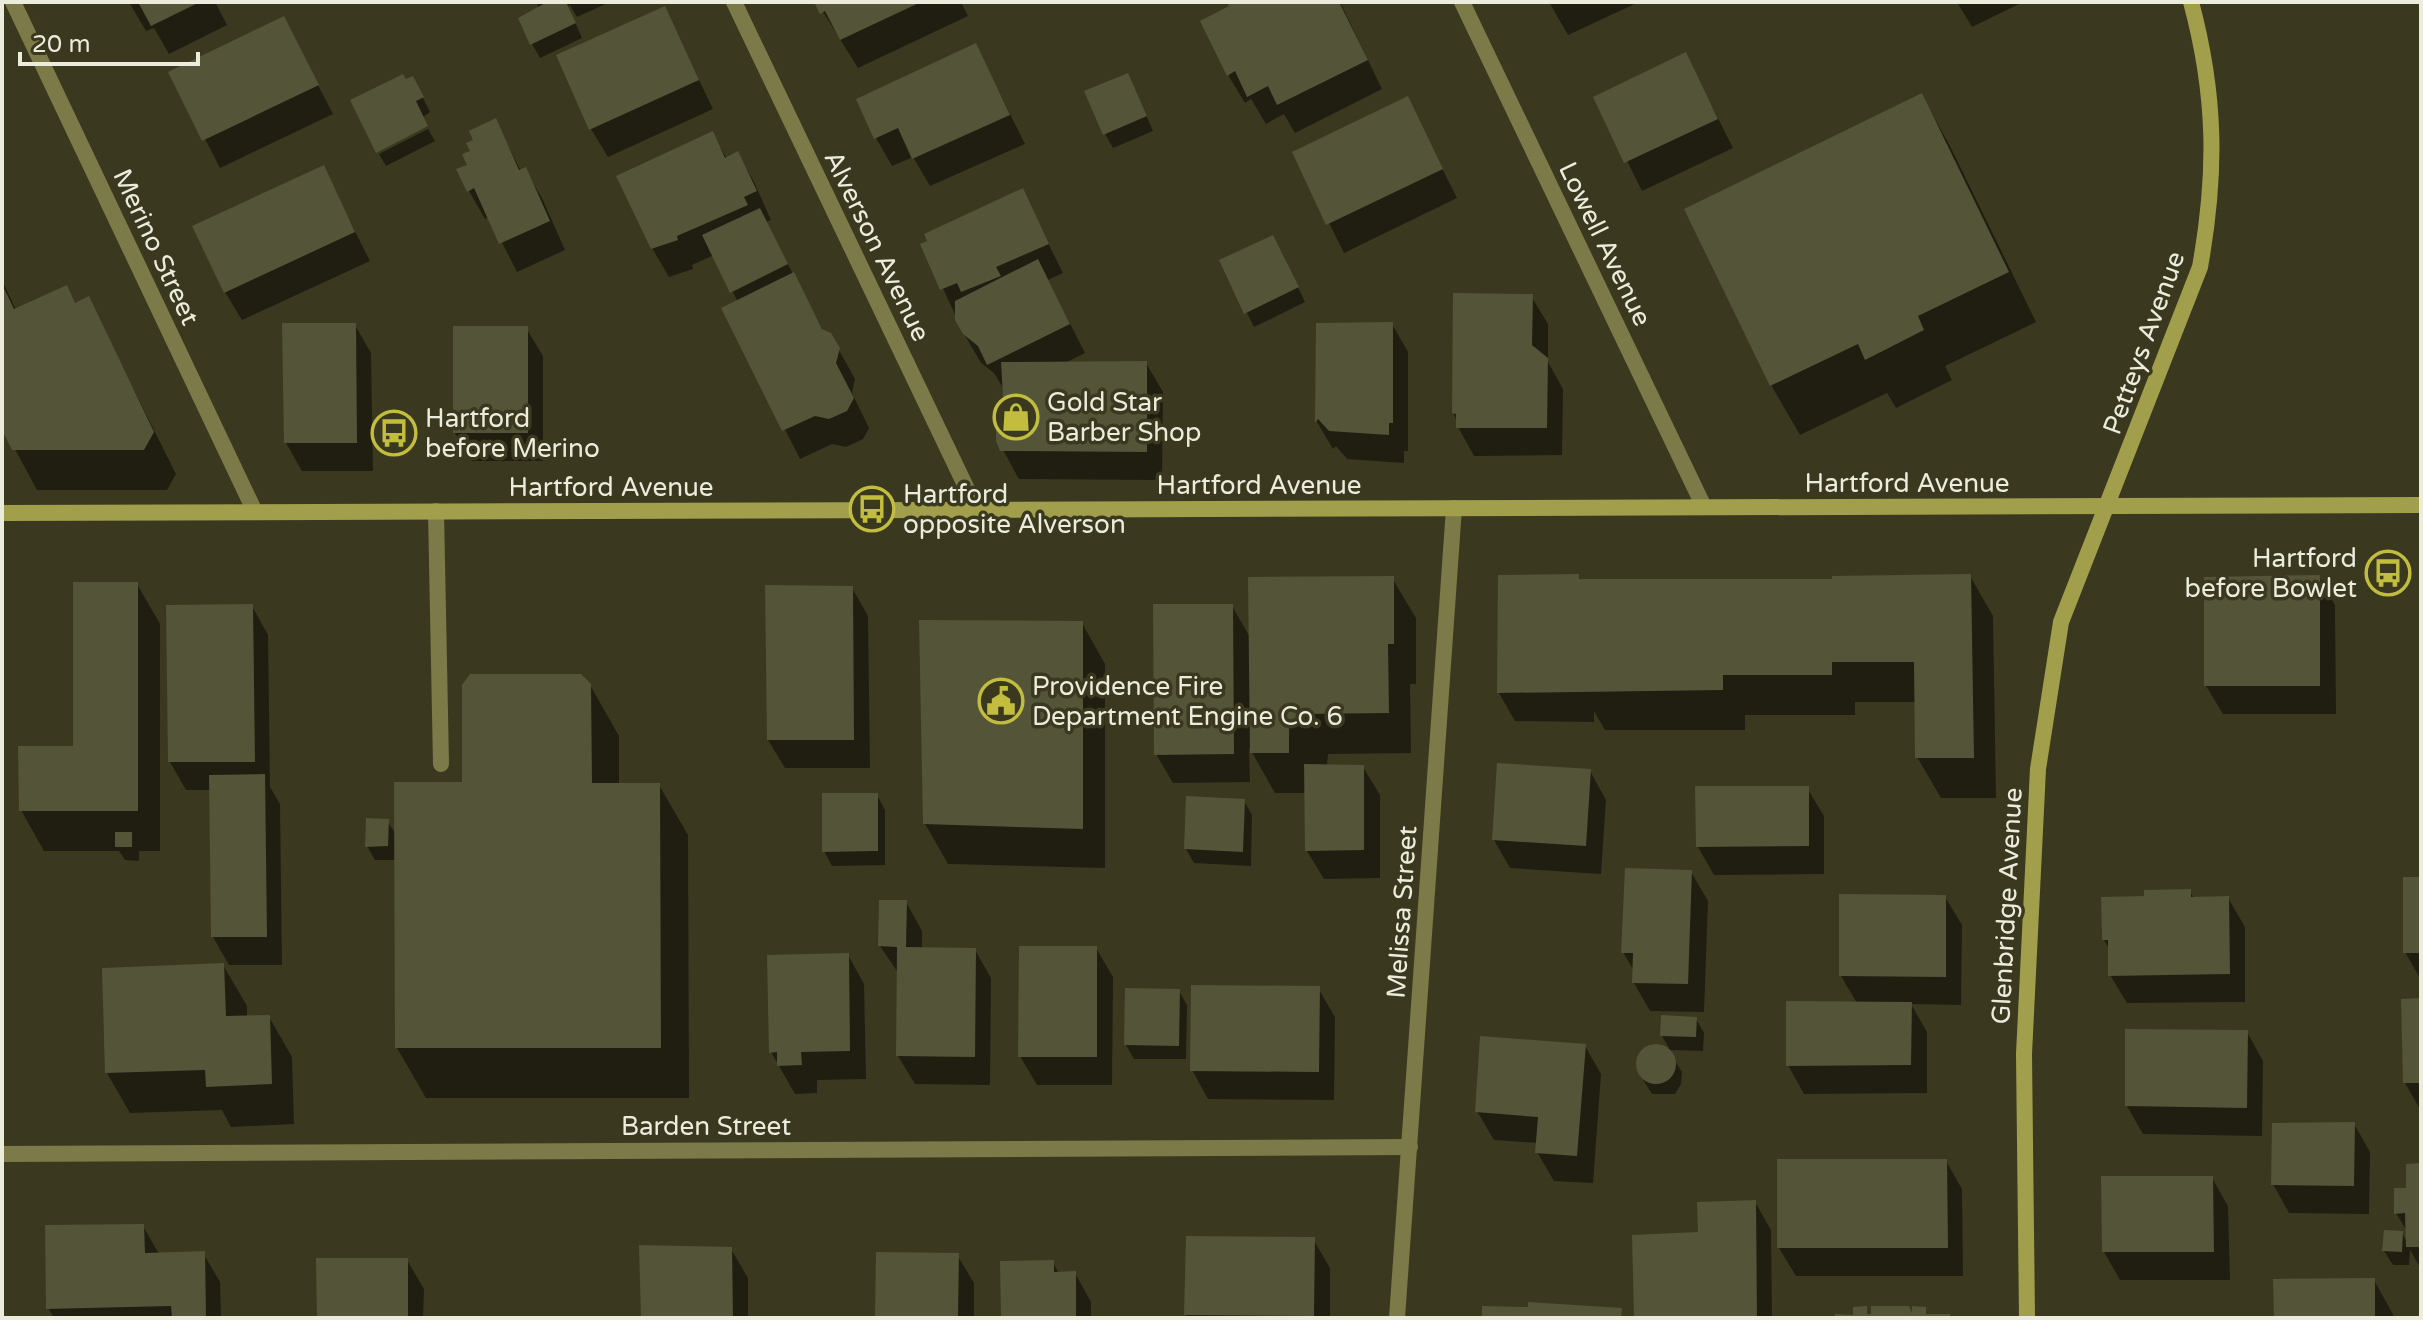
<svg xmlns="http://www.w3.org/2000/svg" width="2423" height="1320" font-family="'Varela Round',sans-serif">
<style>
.shadow{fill:#0007}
.building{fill:#545439}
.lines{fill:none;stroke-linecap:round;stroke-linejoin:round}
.lane{stroke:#7b7a48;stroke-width:16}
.street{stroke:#7b7a48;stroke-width:16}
.secondary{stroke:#a19f4b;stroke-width:16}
.labels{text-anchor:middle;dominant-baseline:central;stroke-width:7;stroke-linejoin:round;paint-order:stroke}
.street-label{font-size:26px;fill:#ececdd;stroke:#3a391f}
.poi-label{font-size:26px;fill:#ececdd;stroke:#3a391f;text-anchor:start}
</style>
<rect width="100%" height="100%" fill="#3a391f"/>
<g class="shadow">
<path d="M129 2H215L227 25 169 54 154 28 146 31Z"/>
<path d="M536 2H610L577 17 570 5 568 6 582 38 540 58 532 44 539 9Z"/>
<path d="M817 2H961L968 16 858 68Z"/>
<path d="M1229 2H1340L1382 89 1295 133 1284 114 1266 124 1251 99 1245 103 1228 75Z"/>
<path d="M1549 2H1639L1568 35Z"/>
<path d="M1957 2H2023L1972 27Z"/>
<path d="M664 8 713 109 608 157 591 129Z"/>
<path d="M283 18 333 114 220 168 171 73Z"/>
<path d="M976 46 1025 144 930 186 913 157 892 166 876 138Z"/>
<path d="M1686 55 1733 148 1642 191 1596 98Z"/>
<path d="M1135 89 1153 131 1113 148 1105 134Z"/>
<path d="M420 92 430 112 377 150Z"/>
<path d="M1922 96 1950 146 2036 322 1945 366 1952 380 1896 408 1887 393 1800 435 1771 385Z"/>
<path d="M1407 99 1457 198 1344 253 1294 153Z"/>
<path d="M495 121 521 171 525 170 542 198 565 250 517 272 489 217 485 219 469 191 470 166Z"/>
<path d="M428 129 435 141 386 166 379 154Z"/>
<path d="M712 133 727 159 738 154 754 182 771 220 766 222 795 278 824 332 830 334 855 379 852 393 869 428 863 439 846 447 832 444 800 459 724 309 738 302 714 255 692 265 693 269 669 277 652 248Z"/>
<path d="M323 168 370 261 242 320 225 292Z"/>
<path d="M1022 191 1063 273 1048 280 1085 353 1063 364 1146 363 1163 392 1162 480 1019 479 998 441 1006 414 1005 391 994 373 981 363 964 334 923 245Z"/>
<path d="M1281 251 1305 302 1254 327 1221 261Z"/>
<path d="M2 280 16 310 76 304 88 298 176 474 167 490H37L2 425Z"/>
<path d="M1531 296 1548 324V362L1563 389 1562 455 1474 456 1458 427 1454 413Z"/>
<path d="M1392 324 1408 352V451H1404V463L1347 459 1336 446 1333 449 1317 422 1318 325Z"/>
<path d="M355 325 371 353 373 471H302L286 443Z"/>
<path d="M526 328 543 356V461H472L455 433Z"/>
<path d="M1578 576 1581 581H1834L1970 576 1993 616 1996 798H1941L1917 757V702H1855V715H1745V730H1605L1594 711V722L1515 721 1499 693Z"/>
<path d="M2319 577 2335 605 2336 714H2223L2206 686Z"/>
<path d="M1392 578 1416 618V684H1410L1411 753 1328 754 1327 766 1363 767 1380 795V878L1324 879 1307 851V793H1275L1249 747 1250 782 1173 783 1156 754 1232 606 1251 639Z"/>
<path d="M137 584 160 624V851H139V861L125 860 119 851H44L21 810 75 748Z"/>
<path d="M852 588 868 616 870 768H785L768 740Z"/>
<path d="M252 606 268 635 270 787 280 804 282 965H229L213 937 211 790H186L170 762Z"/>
<path d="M1082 623 1105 664V868L948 864 925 824Z"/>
<path d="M590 685 619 736V785H659L688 835 689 1098H426L397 1048V860H375L367 846 387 821 397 836Z"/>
<path d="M1590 771 1606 800 1601 874 1510 868 1494 840Z"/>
<path d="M1807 788 1824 816V874L1714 875 1698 847Z"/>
<path d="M877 795 885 810V865L832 866 824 851Z"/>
<path d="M1244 801 1252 815 1251 866 1194 863 1186 849Z"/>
<path d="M1691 872 1708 901 1704 1012 1650 1011 1634 983V971L1623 952Z"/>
<path d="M2421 879V980L2405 952Z"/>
<path d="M2190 891 2194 899 2228 898 2245 927V1002L2127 1003 2110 975V950L2104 940 2145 898Z"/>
<path d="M1945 897 1962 925 1961 1005 1911 1004 1927 1032V1093L1804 1094 1788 1065 1857 1003 1841 976Z"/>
<path d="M906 902 922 931V949L975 950 991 978 990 1085 915 1084 898 1056 899 974 880 946Z"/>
<path d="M1096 948 1113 977 1112 1085H1037L1020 1056Z"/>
<path d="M848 955 864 984 866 1079 817 1080V1093L795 1094 771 1052Z"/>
<path d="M223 965 247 1006V1018L269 1017 292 1057 294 1124 231 1127 222 1110 130 1113 107 1073Z"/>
<path d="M1318 988 1335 1017 1334 1100 1208 1099 1192 1070Z"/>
<path d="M1179 991 1187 1005 1186 1059H1134L1126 1045Z"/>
<path d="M2421 1000V1111L2405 1083Z"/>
<path d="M1696 1019 1704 1033 1703 1051 1668 1050 1682 1072 1681 1084 1675 1094H1652L1637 1070V1060L1653 1045 1669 1048 1662 1036Z"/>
<path d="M2247 1032 2263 1061 2262 1136 2143 1134 2127 1106Z"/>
<path d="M1585 1046 1601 1074 1593 1183 1554 1181 1537 1152 1538 1143 1494 1140 1477 1111Z"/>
<path d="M2354 1124 2370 1152 2369 1214 2289 1213 2273 1184Z"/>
<path d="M1946 1161 1962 1189 1963 1276H1796L1779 1248Z"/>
<path d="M2421 1165V1269L2410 1250 2409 1265H2393L2384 1251 2402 1233 2408 1244V1233L2396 1213Z"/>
<path d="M2212 1178 2228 1206 2230 1280H2120L2104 1252Z"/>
<path d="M1755 1202 1771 1230 1772 1318H1636L1701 1234Z"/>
<path d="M143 1226 159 1254 203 1253 220 1282 221 1318H54L48 1308Z"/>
<path d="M1313 1239 1330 1268V1318H1188L1186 1315Z"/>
<path d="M731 1249 748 1278V1318H643Z"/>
<path d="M957 1255 974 1283V1318H877Z"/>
<path d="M407 1260 424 1289 423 1318H319Z"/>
<path d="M1053 1262 1059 1274 1075 1273 1091 1302V1318H1003Z"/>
<path d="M2374 1280 2395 1318H2276Z"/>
</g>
<g class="building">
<path d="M138 2H200L151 26Z"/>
<path d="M547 2H566L576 23 530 45 518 18Z"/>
<path d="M814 2H921L840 40 825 11 820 14Z"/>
<path d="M1227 2H1339L1368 60 1277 105 1268 86 1247 97 1235 71 1227 76 1200 21 1229 6Z"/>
<path d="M665 6 699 80 589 130 556 55Z"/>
<path d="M284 16 319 85 202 141 168 72Z"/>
<path d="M976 43 1010 115 912 159 898 128 874 139 856 99Z"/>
<path d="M1686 52 1718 119 1624 163 1593 97Z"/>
<path d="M1128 73 1147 116 1103 135 1084 91Z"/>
<path d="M403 74 406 79 413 76 424 97 416 101 428 126 376 153 350 100Z"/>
<path d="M1922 93 2009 272 1918 316 1924 330 1865 360 1858 344 1770 386 1684 209Z"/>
<path d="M1408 96 1443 169 1326 225 1292 152Z"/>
<path d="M496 118 519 170 526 167 550 221 499 244 474 188 467 192 456 169 467 165 462 154 470 151 466 143 473 140 469 131Z"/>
<path d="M713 131 725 158 738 151 757 191 744 197 748 205 677 236 678 240 651 249 616 176Z"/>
<path d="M324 165 355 232 224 293 192 226Z"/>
<path d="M1023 188 1049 244 996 267 1001 276 961 292 957 283 940 290 920 244 927 241 924 234Z"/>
<path d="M760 208 788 264 730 293 702 235Z"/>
<path d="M1273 235 1299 287 1244 314 1219 260Z"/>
<path d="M1038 259 1070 324 987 365 978 346 963 334 955 320V301Z"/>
<path d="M794 272 822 329 831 333 840 348 836 363 854 398 847 411 829 419 815 416 782 431 721 308Z"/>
<path d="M2 284 14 309 67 285 75 303 89 296 154 432 144 450H12L2 430Z"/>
<path d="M1453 293 1533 294 1532 345 1548 358 1547 428H1456V414L1452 413Z"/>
<path d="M1393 322V423H1389V435L1329 431 1318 419 1315 423 1316 323Z"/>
<path d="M282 323H356L357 443H284Z"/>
<rect x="453" y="326" width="75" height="107"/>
<path d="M1147 361V452L1000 451 996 441V422L1004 414 1001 362Z"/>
<path d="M1579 574V579H1832V576L1971 574 1974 758H1915L1914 662H1832V675H1723V690L1497 693 1498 575Z"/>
<path d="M2320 575V686H2204V577Z"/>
<path d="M1394 576V644H1388L1389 713 1305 714V725H1289V753H1250L1248 577Z"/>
<path d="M73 582H138V811H19L18 746H73Z"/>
<path d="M765 585 853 586 854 740H767Z"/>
<path d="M253 604 255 762H168L166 605Z"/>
<path d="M1153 604H1233L1234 754 1154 755Z"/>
<path d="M919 620 1083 621V829L923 824Z"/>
<path d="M470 674H581L591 684 592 783H660L661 1048H395L394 782H462V685Z"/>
<path d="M1497 763 1591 769 1586 846 1492 840Z"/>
<path d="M1304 764 1364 765V850L1305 851Z"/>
<path d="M265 774 267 937H211L209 775Z"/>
<path d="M1695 786H1809V846L1696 847Z"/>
<path d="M822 793H878V851L822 852Z"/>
<path d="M1186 796 1245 799 1243 852 1184 849Z"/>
<path d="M366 818 389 819 388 846 365 847Z"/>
<rect x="115" y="832" width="17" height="15"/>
<path d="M1625 868 1692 870 1688 984 1632 983 1633 953H1621Z"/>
<rect x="2403" y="877" width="18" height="76"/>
<path d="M2191 889V897L2229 896 2230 974 2108 976V940H2102L2101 897 2144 896V890Z"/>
<path d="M1839 894 1946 895V977L1839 976Z"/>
<path d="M879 900H907L906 947 976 948 975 1057 896 1056 897 947 878 946Z"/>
<path d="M1019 946H1097V1057H1018Z"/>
<path d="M849 953 850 1051 801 1052 802 1065 777 1066V1052L769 1053 767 955Z"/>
<path d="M224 963 226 1016 270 1015 272 1084 206 1087 205 1070 105 1073 102 968Z"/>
<path d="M1191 985 1320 986 1319 1072 1190 1071Z"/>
<path d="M1125 988 1180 989 1179 1046 1124 1045Z"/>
<path d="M2421 998V1083H2403L2401 999Z"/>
<path d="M1786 1001 1912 1002 1911 1065 1786 1066Z"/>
<path d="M1661 1015 1697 1017 1696 1037 1660 1036Z"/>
<path d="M2125 1029 2248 1030 2247 1108 2125 1106Z"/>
<path d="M1480 1036 1586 1044 1577 1156 1535 1153 1538 1117 1475 1112Z"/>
<circle cx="1656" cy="1064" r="20"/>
<path d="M2355 1122 2354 1186 2271 1185 2272 1123Z"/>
<path d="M1777 1159H1947L1948 1248H1777Z"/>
<path d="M2421 1163V1247H2406L2405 1213 2394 1214V1188H2406V1164Z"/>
<path d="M2101 1176H2213L2214 1252H2102Z"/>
<path d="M1756 1200 1757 1318H1634L1632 1235 1698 1232 1697 1202Z"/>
<path d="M144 1224 145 1253 205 1251 206 1318H172L171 1306 46 1309 45 1225Z"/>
<path d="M2384 1230 2403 1231 2402 1252 2382 1251Z"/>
<path d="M1186 1236 1315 1237 1314 1316 1184 1315Z"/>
<path d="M639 1245 732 1247 733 1318H641Z"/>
<path d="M876 1252 959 1253 958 1318H875Z"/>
<path d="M316 1258H408V1318H317Z"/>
<path d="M1054 1260V1272L1076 1271V1318H1001L1000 1261Z"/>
<path d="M2375 1278V1318H2274L2273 1279Z"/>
<path d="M1528 1302 1622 1308 1621 1318H1482V1306L1528 1307Z"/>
<path d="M1867 1306V1314H1871V1306H1909L1912 1313V1306L1926 1307V1314H1950V1318H1835V1314L1853 1315V1307Z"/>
</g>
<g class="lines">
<path class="lane" d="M436 511 441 764"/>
<g class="street">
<path d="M13 2 255 512"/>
<path d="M734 2 977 510"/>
<path d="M1462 2 1704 507"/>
<path d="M2 1154 1410 1147"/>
<path d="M1397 1318 1454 508"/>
</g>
<g class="secondary">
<path d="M2 513 2421 505"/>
<path d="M2027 1318 2024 1054 2038 769 2061 622 2200 267C2217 172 2216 95 2191 2"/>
</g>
</g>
<defs>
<g id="shop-ring" transform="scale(2.3)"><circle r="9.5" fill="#3a391f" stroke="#c2bd3f" stroke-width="1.5"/><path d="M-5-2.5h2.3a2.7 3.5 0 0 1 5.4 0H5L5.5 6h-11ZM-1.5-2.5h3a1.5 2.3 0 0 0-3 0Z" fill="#c2bd3f"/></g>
<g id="bus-ring" transform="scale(2.3)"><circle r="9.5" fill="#3a391f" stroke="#c2bd3f" stroke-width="1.5"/><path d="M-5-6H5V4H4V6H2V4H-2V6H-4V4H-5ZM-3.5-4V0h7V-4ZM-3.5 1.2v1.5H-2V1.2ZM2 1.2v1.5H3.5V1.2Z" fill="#c2bd3f"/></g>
<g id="civic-ring" transform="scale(2.3)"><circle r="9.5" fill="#3a391f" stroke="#c2bd3f" stroke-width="1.5"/><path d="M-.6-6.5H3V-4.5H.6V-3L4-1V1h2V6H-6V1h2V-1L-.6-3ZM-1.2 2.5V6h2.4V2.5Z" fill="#c2bd3f"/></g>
</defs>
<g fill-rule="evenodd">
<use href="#shop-ring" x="1016" y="417"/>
<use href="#bus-ring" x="394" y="433"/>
<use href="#bus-ring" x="872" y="509"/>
<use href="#bus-ring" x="2388" y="573"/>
<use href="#civic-ring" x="1001" y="701"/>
</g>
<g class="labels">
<g class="street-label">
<text transform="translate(1605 244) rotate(64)">Lowell Avenue</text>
<text transform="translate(877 246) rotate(64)">Alverson Avenue</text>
<text transform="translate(156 247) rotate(65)">Merino Street</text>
<text transform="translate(2144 343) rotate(-70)">Petteys Avenue</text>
<text x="1907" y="483">Hartford Avenue</text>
<text x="1259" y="485">Hartford Avenue</text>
<text x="611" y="487">Hartford Avenue</text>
<text transform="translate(2007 906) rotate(-87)">Glenbridge Avenue</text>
<text transform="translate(1402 912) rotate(-86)">Melissa Street</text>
<text x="706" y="1126">Barden Street</text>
</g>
<g class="poi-label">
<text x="1047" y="402">Gold Star<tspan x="1047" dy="30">Barber Shop</tspan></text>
<text x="425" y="418">Hartford<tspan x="425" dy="30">before Merino</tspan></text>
<text x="903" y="494">Hartford<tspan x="903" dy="30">opposite Alverson</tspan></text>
<text x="2357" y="558" text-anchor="end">Hartford<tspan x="2357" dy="30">before Bowlet</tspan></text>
<text x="1032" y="686">Providence Fire<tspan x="1032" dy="30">Department Engine Co. 6</tspan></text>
</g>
</g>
<rect width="2423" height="1320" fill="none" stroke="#ececdd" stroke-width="8"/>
<path d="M20 52v12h178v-12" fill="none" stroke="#ececdd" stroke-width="4"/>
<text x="32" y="52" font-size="24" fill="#ececdd" stroke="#3a391f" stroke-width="6" paint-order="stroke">20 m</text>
</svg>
